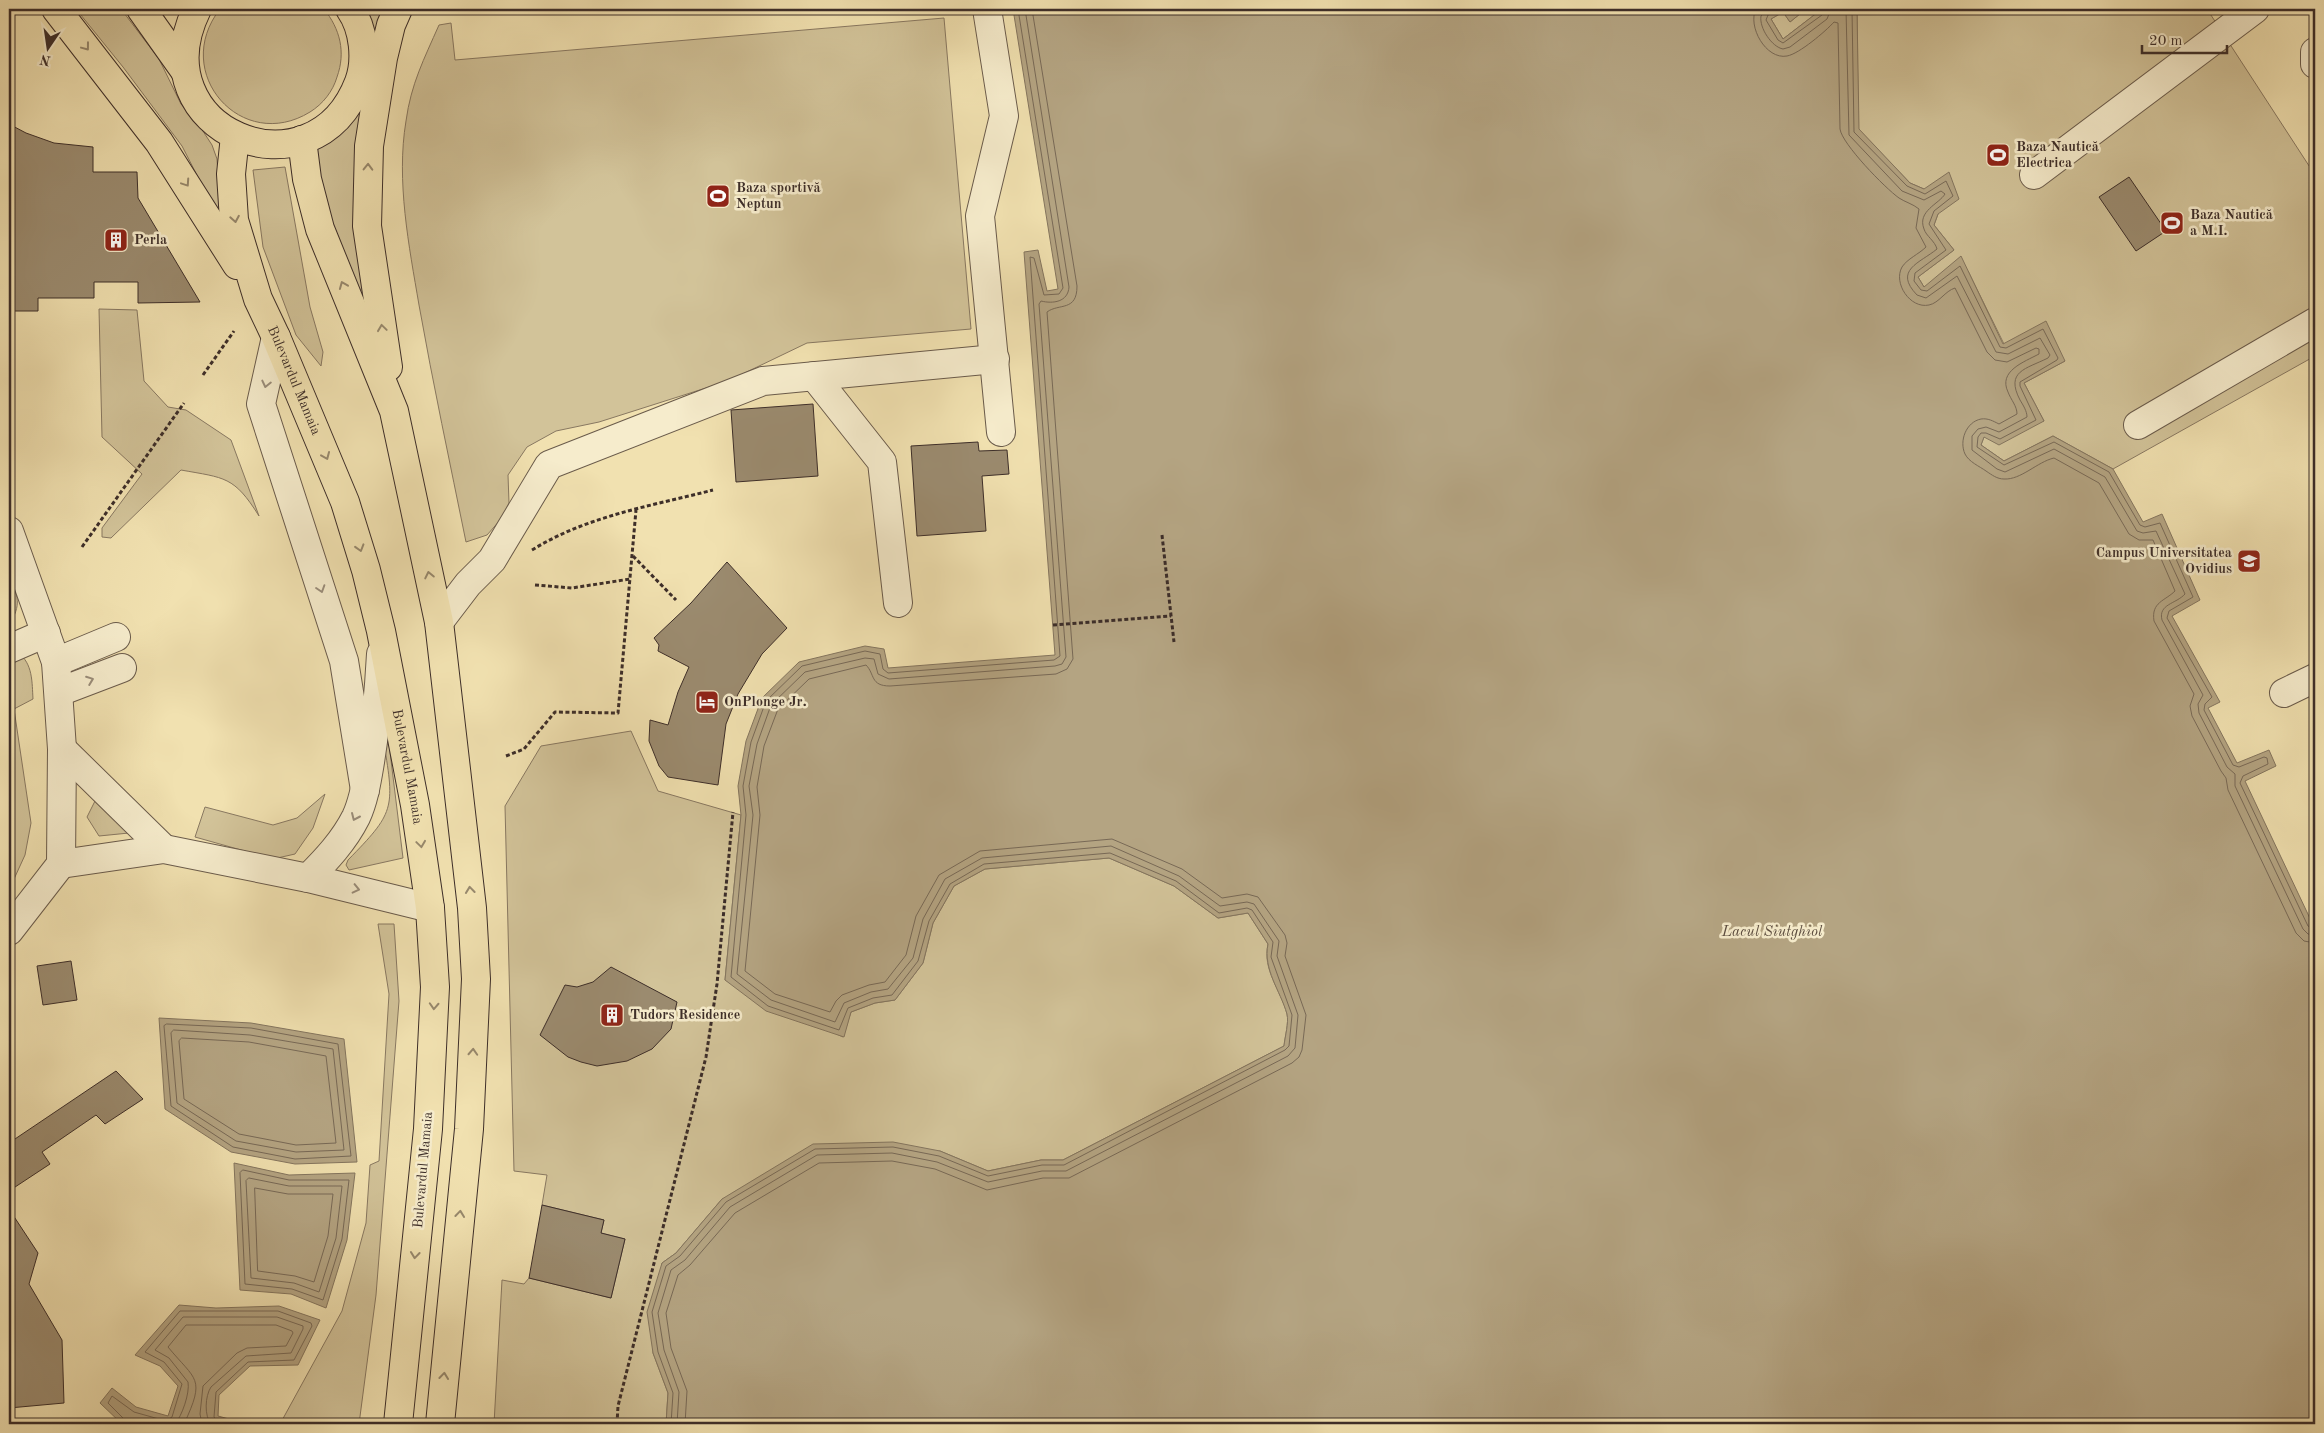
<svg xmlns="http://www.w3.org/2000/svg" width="2324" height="1433" font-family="'Old Standard TT',serif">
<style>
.green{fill:#d2c399;stroke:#887861}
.water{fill:#b4a482;stroke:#84755e}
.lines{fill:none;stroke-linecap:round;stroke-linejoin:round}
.shore{stroke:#786956;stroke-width:1}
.building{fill:#9b8b6f;stroke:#3d2e29}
.minor-casing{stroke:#6a5b4b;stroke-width:30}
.major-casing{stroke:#3d2e29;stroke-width:30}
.path{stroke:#3d2e29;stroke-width:3;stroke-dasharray:4 2.5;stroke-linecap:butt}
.minor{stroke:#f6eccc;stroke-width:28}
.major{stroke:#f1e1b0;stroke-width:28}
.oneway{stroke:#97886c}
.oneway2{stroke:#9a8d7a}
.labels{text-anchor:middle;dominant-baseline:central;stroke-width:5;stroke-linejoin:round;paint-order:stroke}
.poi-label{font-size:14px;font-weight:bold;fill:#3d2e29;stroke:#f6eccc;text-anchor:start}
.street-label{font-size:14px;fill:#3d2e29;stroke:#f6eccc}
.water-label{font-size:15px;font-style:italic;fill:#5b4c3f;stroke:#f6eccc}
</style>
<rect width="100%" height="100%" fill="#f1e1b0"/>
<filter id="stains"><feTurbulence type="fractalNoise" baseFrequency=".004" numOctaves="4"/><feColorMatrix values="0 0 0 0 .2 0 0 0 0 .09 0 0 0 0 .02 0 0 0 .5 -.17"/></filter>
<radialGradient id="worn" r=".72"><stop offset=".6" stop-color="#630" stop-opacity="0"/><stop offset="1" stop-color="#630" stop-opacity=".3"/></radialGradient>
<g class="green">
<path d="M76 9H121L159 59 181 104 197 122 212 145 217 159 221 222 182 146 123 67Z"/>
<path d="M220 9H324C340 29 346 52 337 77 333 91 323 104 310 112 242 154 170 73 220 9Z"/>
<path d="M369 9H390L380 43 378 352 326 211 314 149 327 139Z"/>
<path d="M1806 9H1822L1783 39 1771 19 1783 12 1790 22Z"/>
<path d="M1857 9H2207L2315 175V356L2113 469 2053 436 2004 461 1981 445 1984 437 2044 421 2024 383 2065 361 2004 344 1968 271 1924 287 1918 277 1954 250 1934 225 1938 214 1924 189 1910 183 1858 129Z"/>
<path d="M944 18 971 329 807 343 728 381 599 422 556 431 527 447 508 475 509 503 502 518 487 535 466 542C450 463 433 384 419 305 409 246 396 181 406 121 411 84 424 59 439 25L451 23 455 60Z"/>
<path d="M285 167 310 307 323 352 321 366 296 335 263 247 253 170Z"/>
<path d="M99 309 137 310 144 381 168 407 186 410 231 440 259 516C234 476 225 478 181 470L111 538 102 537V528L142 474 102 437Z"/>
<path d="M9 575C18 597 22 604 9 625Z"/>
<path d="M18 653C33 663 32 683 33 699L14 709 31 823 25 855 9 890V657Z"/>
<path d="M631 731 658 791 741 815 725 980 843 1037 851 1012 875 1003 895 1000 923 963 933 923 954 886 985 869 1109 858 1174 886 1218 918 1248 913 1268 944C1262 970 1281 990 1287 1014 1289 1023 1285 1036 1284 1046L1063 1160H1041L988 1171 940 1151 722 1199 676 1253 662 1263 653 1353 668 1393 666 1424H494L502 1280 524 1284 529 1278 611 1298 625 1239 601 1233 604 1220 542 1205 547 1175 514 1171 505 806 541 746Z"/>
<path d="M384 744H389L403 858 349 870 346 865 348 860C394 813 395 809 384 744Z"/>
<path d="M325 794 313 828 295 854 273 859 195 837 205 807 273 825 297 818Z"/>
<path d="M95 801 129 833 99 836 87 817Z"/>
<path d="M378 924H394L399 1001 376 1295 359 1424H280L342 1311 366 1223 370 1165 379 1161 389 994Z"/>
</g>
<g class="water">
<path d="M1013 9H1806L1790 22 1783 12 1771 19 1783 39 1822 9H1857L1859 129 1910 183 1924 189 1949 172 1959 199 1938 214 1934 225 1954 250 1918 277 1924 287 1961 256 2003 344 2046 321 2065 361 2024 383 2044 421 1999 445 1984 437 1981 445 2004 461 2053 436 2113 469 2143 522 2162 514 2200 600 2172 616 2220 702 2208 708 2237 763 2269 750 2276 766 2245 781 2315 929V1424H666L668 1393 653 1353 647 1312 662 1263 676 1253 722 1199 813 1144 893 1142 940 1151 988 1171 1041 1160H1063L1284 1046C1285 1036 1289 1023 1287 1014 1280 990 1263 970 1268 944L1248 913 1218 918 1174 886 1109 858 985 869 954 886 933 923 923 963 895 1000 875 1003 851 1012 844 1037 766 1011 725 980 741 815 738 786 746 741 762 698 799 662 865 646 884 649 888 668 1055 655 1024 252 1038 250 1047 291 1058 289Z"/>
<path d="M159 1018 251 1023 344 1039 357 1162 295 1164 231 1152 165 1109Z"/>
<path d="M234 1163 289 1175 355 1173 347 1240 326 1308 291 1294 240 1290Z"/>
<path d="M179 1305 216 1308 279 1306 320 1320 298 1365 250 1366 219 1395 218 1416 247 1424H122L100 1403 112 1388 136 1407 168 1416 178 1386 160 1366 135 1355Z"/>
</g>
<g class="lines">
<g class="shore">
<path d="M1756 9C1747 26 1766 60 1787 56 1799 54 1826 31 1834 22L1838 23 1840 129C1842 144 1885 188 1899 198 1905 202 1913 204 1919 209L1916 228 1926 247C1919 254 1907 259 1902 267 1893 283 1910 309 1929 305 1939 303 1945 291 1955 288L1987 352 1995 360 2007 362 2036 348 2039 349V354C2024 362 1998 371 2008 392 2011 400 2017 406 2017 414L1999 424C1993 421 1988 418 1981 419 1966 422 1959 441 1965 454 1969 462 1979 466 1986 471 1992 475 1997 479 2004 479 2021 480 2037 462 2054 458L2099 483 2129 534 2139 540H2153L2175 591C2165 601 2151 602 2154 621L2194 694 2190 706 2192 716 2221 771 2226 778 2228 790 2296 933 2304 941 2315 943"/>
<path d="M1767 9 1761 16C1759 28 1772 47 1783 49L1790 47 1827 19 1831 9"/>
<path d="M1779 9 1768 15 1766 20 1778 40 1783 43 1822 15 1824 9"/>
<path d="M1846 9 1849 135 1902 191 1924 200 1941 191 1945 194C1939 204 1917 211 1924 229 1926 236 1935 241 1937 249 1920 263 1893 270 1917 295L1926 298 1957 276 1996 352 2008 354 2040 338 2050 355 2048 358C2026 369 2005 371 2020 400 2023 405 2027 411 2027 417L1999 432 1986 427 1978 429 1972 436V450L1997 469 2005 472 2054 449 2105 477 2137 531 2143 533 2156 531 2185 594C2176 604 2158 604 2162 620L2203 695 2198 704 2199 713 2227 767 2235 774V786L2303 929 2308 934 2315 936"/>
<path d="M1852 9 1854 132 1907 186 1925 194 1946 181 1953 196 1934 211 1929 224 1946 250 1915 273 1914 281 1921 290 1927 291 1960 266 2000 347 2006 348 2043 329 2058 358 2057 360 2020 382V386L2036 420 2000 439 1986 433H1981L1978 437 1977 447 2004 465 2054 442 2109 472 2140 525 2145 527 2160 523 2193 597 2169 611 2167 618 2212 697 2205 704 2204 710 2233 765 2239 767 2264 757 2267 758 2268 764 2243 776 2240 783 2308 926 2315 930"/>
<path d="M167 1024 251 1028 338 1044 351 1156 295 1159 233 1147 171 1106 164 1026Z"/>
<path d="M174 1030 250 1035 333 1049 344 1150 296 1152 236 1141 177 1103 171 1033Z"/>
<path d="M182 1038 249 1042 326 1056 336 1143 296 1145 239 1134 184 1099 179 1041Z"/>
<path d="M243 1170 289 1180H349L342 1239 323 1300 292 1289 245 1284 240 1173Z"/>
<path d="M249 1178 289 1186H342L336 1238 319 1292 294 1283 251 1278 246 1181Z"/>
<path d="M255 1188 288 1194H333L328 1236 314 1282 295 1276 258 1271Z"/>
<path d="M125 1424 124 1419 108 1403 112 1396 134 1412 166 1421 172 1417 182 1384 164 1362 145 1352 180 1311H278L311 1323 312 1326 294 1360 248 1362 216 1392 214 1417 217 1421 229 1424"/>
<path d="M175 1424C182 1416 190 1393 188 1382L169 1358 155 1350 183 1317H277L303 1326V1329L291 1353 246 1356 211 1387C205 1396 204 1416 211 1424"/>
<path d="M184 1424C206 1377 196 1381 168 1347L186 1325H276L292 1331 293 1333 286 1346 247 1348 237 1353 203 1386 200 1414 202 1424"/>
<path d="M671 1424 673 1393 658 1352 652 1312 666 1266 680 1256 726 1202 815 1149 893 1147 939 1156 988 1176 1042 1165H1064L1285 1050 1289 1046 1292 1015 1271 957 1273 942 1252 910 1247 908 1219 913 1176 881 1110 853 984 864 950 884 929 921 918 961 892 995 873 998 848 1008 839 1030 768 1006 731 977 746 815 743 786 751 742 766 701 802 666 865 651 880 654 883 669 888 673 1054 660 1060 656 1030 257 1034 258 1044 295 1059 294 1063 288 1018 9"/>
<path d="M677 1424 679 1392 664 1350 658 1313 671 1270 685 1260 730 1207 817 1155 892 1153 937 1162 988 1182 1042 1171H1066L1288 1056 1295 1048 1298 1015 1277 956 1279 941 1254 904 1247 902 1220 906 1179 876 1111 846 982 858 945 879 923 919 913 958 888 989 871 992 844 1003 835 1022 771 1000 737 974 753 815 749 786 757 744 771 705 805 672 865 658 874 659 878 674 889 679 1055 666 1062 664 1066 657 1039 304 1041 301C1053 304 1068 302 1069 287L1025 9"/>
<path d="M685 1424 687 1391 671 1348 666 1313 678 1275 690 1265 735 1213 819 1163 892 1161 935 1169 987 1190 1043 1178H1069L1292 1063 1299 1057 1302 1050 1306 1015 1285 956 1287 943 1285 935 1258 897 1247 894 1222 898 1182 869 1112 839 980 851 939 875 916 916 906 955 885 982 869 985 842 995 836 1001 830 1012 775 994 745 971 760 815 757 787 764 746 778 709 809 679 866 665C875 674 870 686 890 686L1056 674 1067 669 1073 659 1047 312C1059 303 1077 312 1077 286L1032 9"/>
</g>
</g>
<g class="building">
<path d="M9 124 26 133 54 143 93 147V172H137L138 198 200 302 138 303V282H94V298H38V311H9Z"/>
<path d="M2129 177 2166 231 2136 251 2099 197Z"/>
<path d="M813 404 818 476 736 482 731 410Z"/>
<path d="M978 442 979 451 1007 450 1009 474 982 476 986 531 917 536 911 446Z"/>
<path d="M727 562 787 628 762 654 738 694 726 724 718 785 668 777 659 766 649 741 650 720 668 725 678 692 689 667 658 651 659 645 654 638 691 603Z"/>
<path d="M71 961 77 1000 43 1005 37 966Z"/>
<path d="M611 967 677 1002 671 1029 652 1049 627 1061 597 1066 581 1062 568 1057 540 1035 565 985 577 987 593 982Z"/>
<path d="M116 1071 143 1099 105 1124 96 1115 42 1152 50 1164 9 1191V1143Z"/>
<path d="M542 1205 604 1220 601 1233 625 1239 611 1298 529 1278Z"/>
<path d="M9 1209 38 1253 29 1284 62 1340 64 1403 9 1408Z"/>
</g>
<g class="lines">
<g class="minor-casing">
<g id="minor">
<path d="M987 9 1004 116 980 216 1001 432"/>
<path d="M2315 52V64"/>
<path d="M2034 175 2255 9"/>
<path d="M276 337 261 404 344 661 365 790"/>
<path d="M814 376 882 462 898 603"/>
<path d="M2138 425 2315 322"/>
<path d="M9 531 56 662 62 749 61 864 9 931"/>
<path d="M439 622 468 584 492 560 549 465 763 381 995 359"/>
<path d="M9 649 46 633"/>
<path d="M56 662 116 637"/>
<path d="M59 692 122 668"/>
<path d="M2284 693 2315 678"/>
<path d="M62 749 164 849"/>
<path d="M61 864 164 849 308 878 430 908"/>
<path d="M308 878C326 860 344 841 356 817 364 800 367 780 370 762 376 725 379 691 381 654"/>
</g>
</g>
<g class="major-casing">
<g id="major">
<path d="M56 9 159 142 237 265"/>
<path d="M141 9 185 71"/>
<path d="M197 9C137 131 313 203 359 82 367 60 364 29 350 9"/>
<path id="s1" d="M235 136 231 174 234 220 258 299 276 337 345 502 366 570 381 631 415 805 430 908 435 987 428 1129 398 1424"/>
<path d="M302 140 307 179 320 229 394 411 439 622 472 908 476 979 469 1129 440 1424"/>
<path d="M388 367 367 226 369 146 383 58 391 25 398 9"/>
</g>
</g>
<g class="path">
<path d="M203 375 234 331"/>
<path d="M1162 535 1174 642"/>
<path d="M82 547 184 403"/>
<path d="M532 550C587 516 651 506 713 490"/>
<path d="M633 556 676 600"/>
<path d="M535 585 572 588 630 579"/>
<path d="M1053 625 1171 616"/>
<path d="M506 756 524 749 555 712 618 713 636 510"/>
<path d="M617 1424 618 1406 706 1057 717 984 733 812"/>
</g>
<use href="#minor" class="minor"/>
<use href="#major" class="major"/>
</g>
<defs><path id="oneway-chevron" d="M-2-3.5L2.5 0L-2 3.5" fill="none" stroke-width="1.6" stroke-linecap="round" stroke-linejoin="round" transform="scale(1.25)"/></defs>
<g class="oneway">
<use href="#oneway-chevron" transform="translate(86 47) rotate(53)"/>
<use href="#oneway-chevron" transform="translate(368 167) rotate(-89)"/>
<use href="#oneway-chevron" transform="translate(186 183) rotate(56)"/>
<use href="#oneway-chevron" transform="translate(235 219) rotate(80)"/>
<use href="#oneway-chevron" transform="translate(343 285) rotate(-112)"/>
<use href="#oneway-chevron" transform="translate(382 328) rotate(-98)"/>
<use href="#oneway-chevron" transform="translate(326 456) rotate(67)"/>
<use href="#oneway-chevron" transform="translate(360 548) rotate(73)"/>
<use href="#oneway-chevron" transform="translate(429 575) rotate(-102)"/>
<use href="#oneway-chevron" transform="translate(421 844) rotate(82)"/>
<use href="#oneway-chevron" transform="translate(470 890) rotate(-96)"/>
<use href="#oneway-chevron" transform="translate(434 1006) rotate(93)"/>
<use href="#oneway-chevron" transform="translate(473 1052) rotate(-87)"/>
<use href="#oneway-chevron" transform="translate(460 1214) rotate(-84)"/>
<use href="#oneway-chevron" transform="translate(415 1255) rotate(96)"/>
<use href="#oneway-chevron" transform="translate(444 1376) rotate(-84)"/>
</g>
<g class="oneway2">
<use href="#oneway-chevron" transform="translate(266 384) rotate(103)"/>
<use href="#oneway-chevron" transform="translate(321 589) rotate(72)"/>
<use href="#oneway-chevron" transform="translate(90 680) rotate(-21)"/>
<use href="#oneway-chevron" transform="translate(355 817) rotate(114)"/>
<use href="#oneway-chevron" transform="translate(356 889) rotate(13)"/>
</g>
<defs>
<g id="stadium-square" transform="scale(1.25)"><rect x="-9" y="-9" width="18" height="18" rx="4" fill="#8f2418" stroke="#f6eccc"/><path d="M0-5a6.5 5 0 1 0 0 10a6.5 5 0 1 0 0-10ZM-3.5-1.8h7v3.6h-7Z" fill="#fff"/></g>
<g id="building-square" transform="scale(1.25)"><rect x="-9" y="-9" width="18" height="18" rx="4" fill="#8f2418" stroke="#f6eccc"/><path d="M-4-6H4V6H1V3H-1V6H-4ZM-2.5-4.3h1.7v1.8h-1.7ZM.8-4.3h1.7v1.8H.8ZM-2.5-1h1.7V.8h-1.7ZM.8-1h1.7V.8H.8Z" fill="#fff"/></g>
<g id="university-square" transform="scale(1.25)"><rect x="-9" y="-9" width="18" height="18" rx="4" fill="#8f2418" stroke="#f6eccc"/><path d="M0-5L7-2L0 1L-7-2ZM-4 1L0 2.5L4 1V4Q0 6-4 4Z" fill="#fff"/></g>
<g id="hotel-square" transform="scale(1.25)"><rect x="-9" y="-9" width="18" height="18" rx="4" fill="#8f2418" stroke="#f6eccc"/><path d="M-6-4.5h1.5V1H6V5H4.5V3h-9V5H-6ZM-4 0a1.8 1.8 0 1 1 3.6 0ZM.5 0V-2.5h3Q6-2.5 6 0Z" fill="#fff"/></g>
</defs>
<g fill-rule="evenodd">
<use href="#stadium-square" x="1998" y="155"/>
<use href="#stadium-square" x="718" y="196"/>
<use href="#stadium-square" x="2172" y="223"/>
<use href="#building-square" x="116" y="240"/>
<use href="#university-square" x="2249" y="561"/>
<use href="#hotel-square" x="707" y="702"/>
<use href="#building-square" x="612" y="1015"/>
</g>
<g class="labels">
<g class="poi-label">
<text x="2016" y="147">Baza Nautică<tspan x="2016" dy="16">Electrica</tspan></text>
<text x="736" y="188">Baza sportivă<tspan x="736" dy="16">Neptun</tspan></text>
<text x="2190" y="215">Baza Nautică<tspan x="2190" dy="16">a M.I.</tspan></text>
<text x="134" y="240">Perla</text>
<text x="2232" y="553" text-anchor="end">Campus Universitatea<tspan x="2232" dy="16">Ovidius</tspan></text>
<text x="724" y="702">OnPlonge Jr.</text>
<text x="630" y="1015">Tudors Residence</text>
</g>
<g class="street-label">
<text stroke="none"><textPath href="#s1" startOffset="256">Bulevardul Mamaia</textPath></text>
<text stroke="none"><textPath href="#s1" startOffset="660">Bulevardul Mamaia</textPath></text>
<text transform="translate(423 1170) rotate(-85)">Bulevardul Mamaia</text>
</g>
<g class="water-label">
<text x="1772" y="932">Lacul Siutghiol</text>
</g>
</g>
<rect width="2324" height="1433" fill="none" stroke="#f1e1b0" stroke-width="30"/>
<rect x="10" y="10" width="2304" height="1413" fill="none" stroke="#3d2e29" stroke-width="2.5"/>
<rect x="15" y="15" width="2294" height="1403" fill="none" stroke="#3d2e29"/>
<g transform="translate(48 48) rotate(193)" stroke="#f6eccc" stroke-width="4" paint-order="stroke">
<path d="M0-4L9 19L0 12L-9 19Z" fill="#3d2e29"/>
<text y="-8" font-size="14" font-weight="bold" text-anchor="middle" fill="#3d2e29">N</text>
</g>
<path d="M2142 45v8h85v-8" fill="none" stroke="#3d2e29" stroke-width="2.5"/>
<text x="2149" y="45" font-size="15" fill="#3d2e29" stroke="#f6eccc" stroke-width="4" paint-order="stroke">20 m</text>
<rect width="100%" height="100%" filter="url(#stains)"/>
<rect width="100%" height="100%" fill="url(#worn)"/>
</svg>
